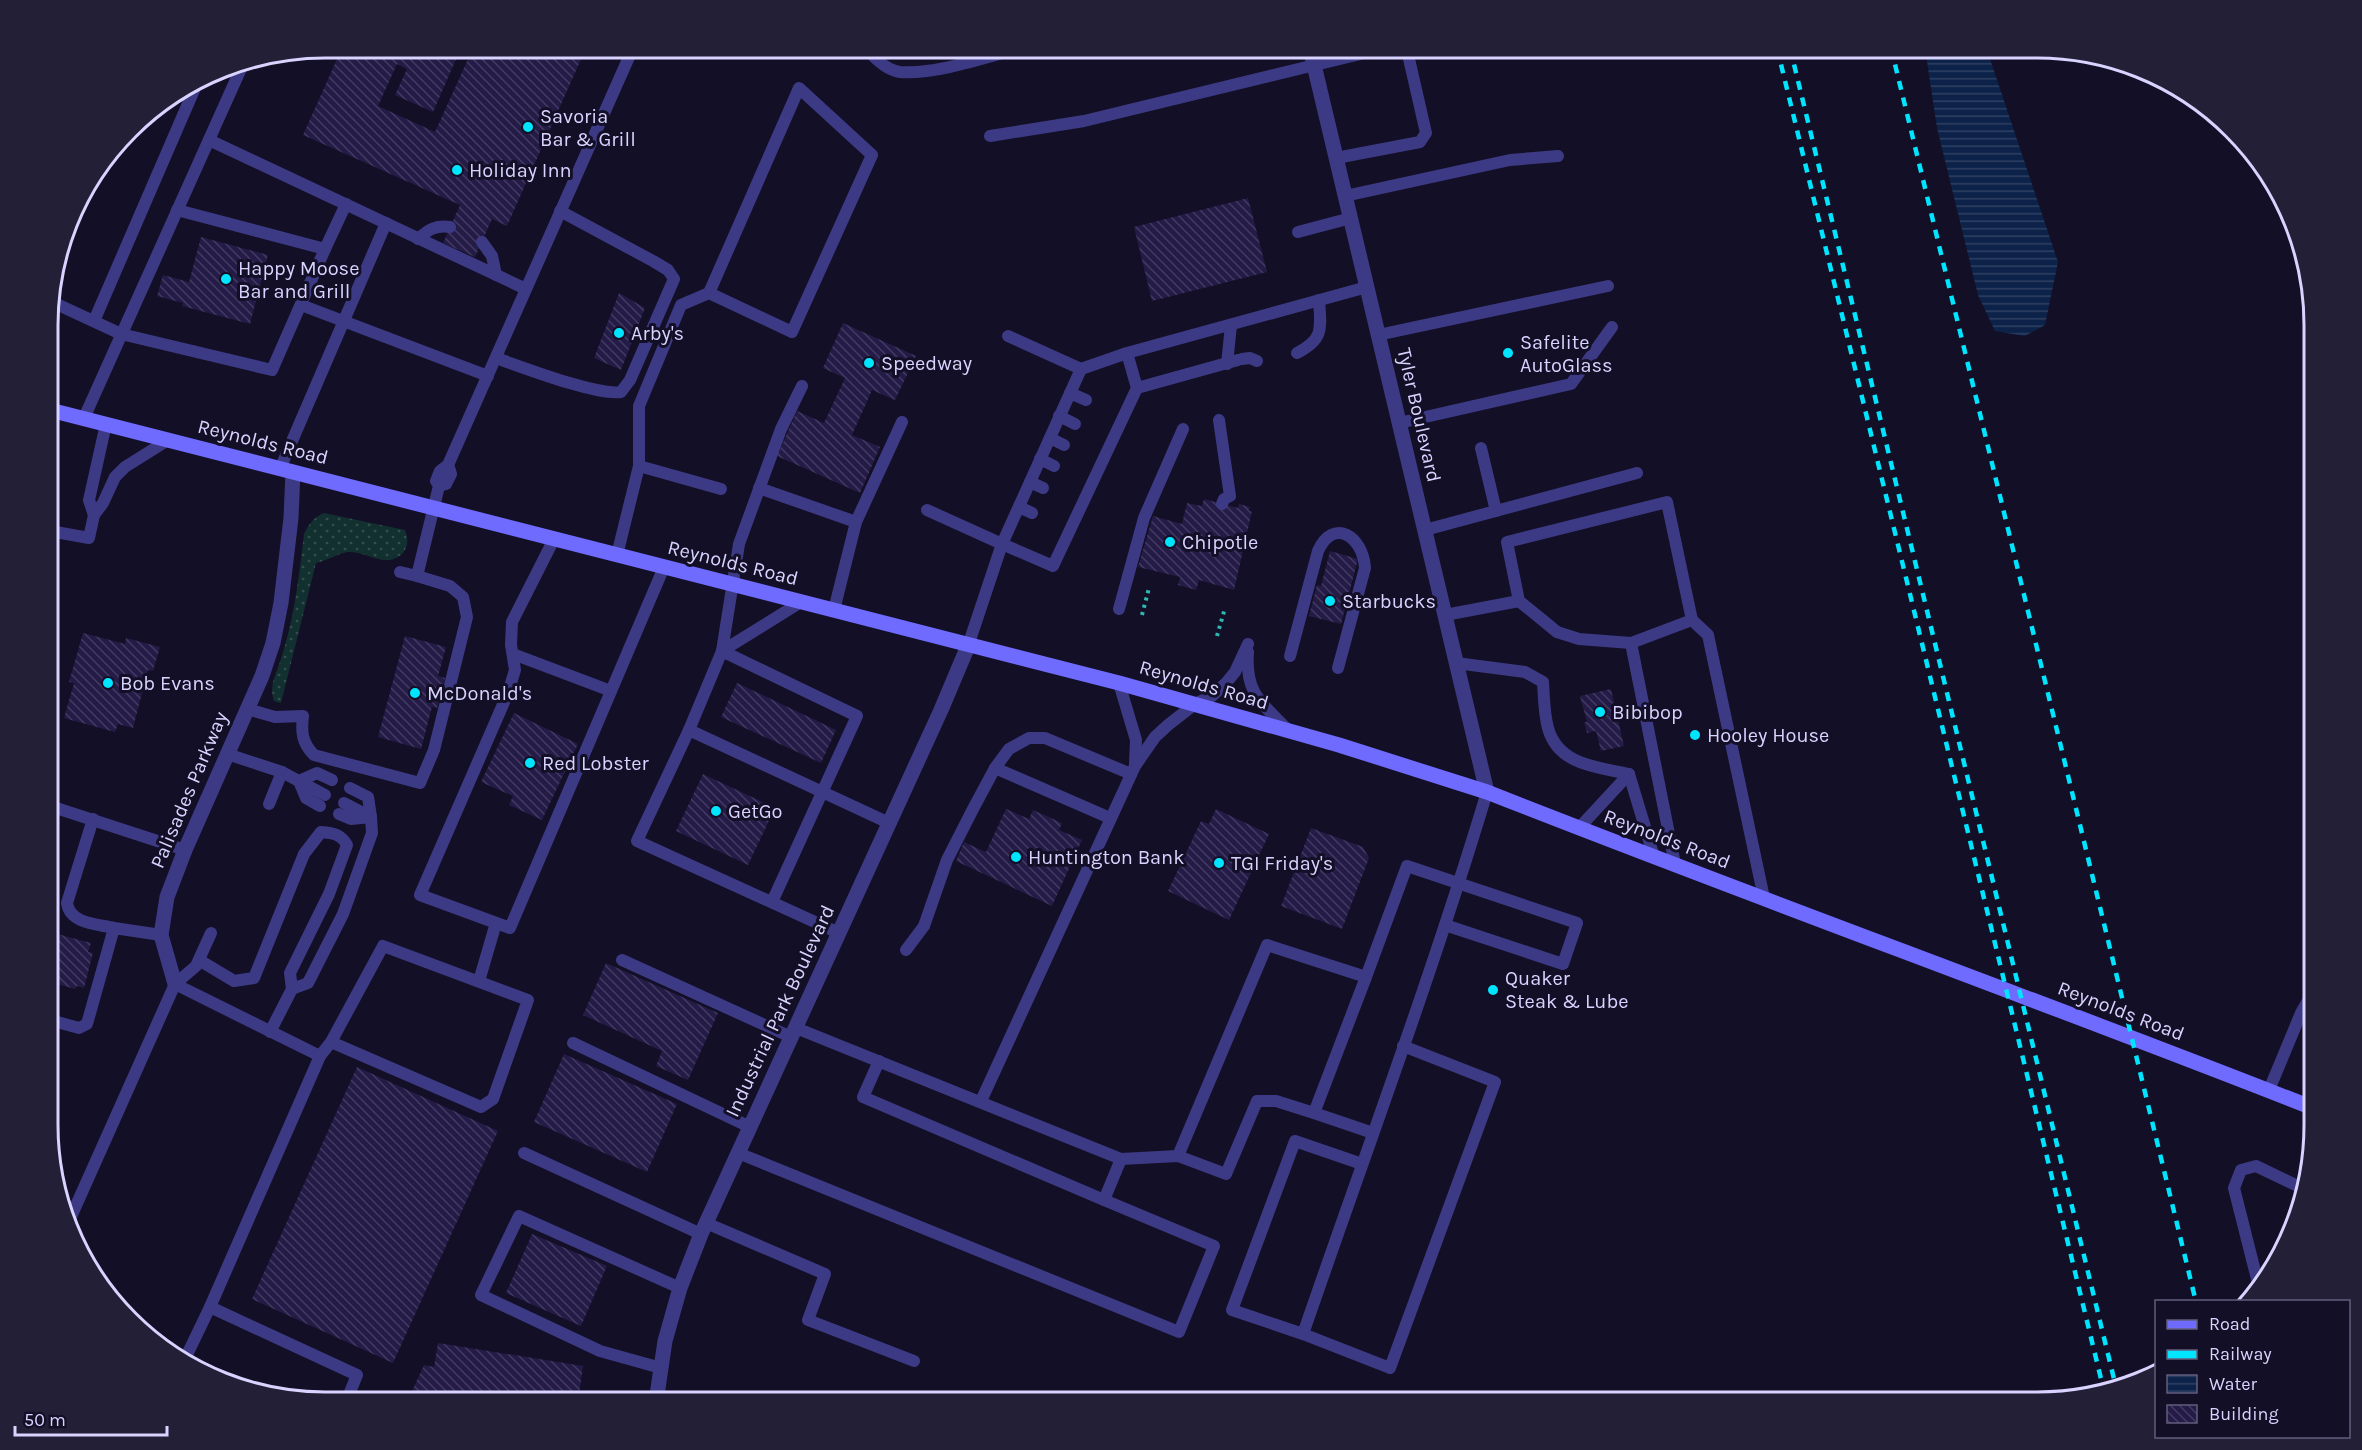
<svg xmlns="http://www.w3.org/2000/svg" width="2362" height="1450" font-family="Karla,sans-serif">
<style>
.grass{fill:url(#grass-dots)}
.water{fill:url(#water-rules)}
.building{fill:url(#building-back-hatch)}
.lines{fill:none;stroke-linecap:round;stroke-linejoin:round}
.path{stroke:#2fb8b0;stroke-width:4;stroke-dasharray:3 4.5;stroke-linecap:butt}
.service{stroke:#3d3a85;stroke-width:12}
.minor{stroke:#3d3a85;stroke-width:15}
.tertiary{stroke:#3d3a85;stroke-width:15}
.secondary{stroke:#6f6bff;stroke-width:15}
.rail{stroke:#00e5ff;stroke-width:4.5;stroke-dasharray:9 8;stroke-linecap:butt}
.poi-dot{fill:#00e5ff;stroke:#130f26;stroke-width:2}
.labels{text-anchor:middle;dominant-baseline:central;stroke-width:6;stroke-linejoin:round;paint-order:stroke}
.poi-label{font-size:20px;fill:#d9d4ff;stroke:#130f26;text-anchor:start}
.street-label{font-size:20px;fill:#d9d4ff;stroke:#130f26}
.rim{fill:none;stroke:#d9d4ff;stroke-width:3}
</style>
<defs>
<pattern id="grass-dots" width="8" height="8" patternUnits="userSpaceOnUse" patternTransform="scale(1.5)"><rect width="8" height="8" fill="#12302f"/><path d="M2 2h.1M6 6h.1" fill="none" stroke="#344d4e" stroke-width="1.8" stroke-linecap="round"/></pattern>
<pattern id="water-rules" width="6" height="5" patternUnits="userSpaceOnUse" patternTransform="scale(1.5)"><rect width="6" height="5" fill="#0c2248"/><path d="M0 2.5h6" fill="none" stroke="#2f4163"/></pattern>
<pattern id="building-back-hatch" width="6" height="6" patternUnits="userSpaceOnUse" patternTransform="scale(1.5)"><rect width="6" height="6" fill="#241b47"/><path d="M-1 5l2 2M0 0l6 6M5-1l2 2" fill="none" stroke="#433b63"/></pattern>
</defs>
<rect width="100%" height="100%" fill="#130f26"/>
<path class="grass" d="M324 513 405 530C408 539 409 545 403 553 386 570 367 551 348 552 339 553 326 561 316 563L281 703 274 701C269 687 275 676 280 662 294 620 299 577 304 534 309 524 314 517 324 513Z"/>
<path class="water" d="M1925 48 1987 50 2058 262 2045 325 2025 336 1995 331 1978 295 1937 128Z"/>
<g class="building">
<path d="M342 48H402L412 52 413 48H456L460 50 433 112 395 95 407 69 397 64 378 106 435 132 473 48H586L507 226 492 219 475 257 443 243 460 205 303 135Z"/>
<path d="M1248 198 1267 272 1152 301 1134 227Z"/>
<path d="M201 237 268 255 250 324 182 306 183 303 157 296 163 275 189 282Z"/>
<path d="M619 293 645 308 621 370 594 358Z"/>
<path d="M843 323 916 356 895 400 872 390 852 435 880 447 860 493 777 456 797 411 824 423 845 378 823 368Z"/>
<path d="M1204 499 1238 508 1239 504 1250 507 1249 511H1252L1234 590 1199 580 1196 590 1178 585 1180 577 1138 567 1153 516 1182 524 1187 503 1202 506Z"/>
<path d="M1330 551 1358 559 1341 624 1309 616 1317 585 1321 586Z"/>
<path d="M83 633 125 644 126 638 160 647 153 671 148 670 133 728 118 724 115 732 64 718 74 683 69 682Z"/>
<path d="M405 636 446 647 438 676 445 678 437 708 432 707 421 749 378 737Z"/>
<path d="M737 683 836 730 821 763 721 717Z"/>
<path d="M1611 689 1624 746 1601 751 1596 731 1587 733 1584 722H1587L1580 696Z"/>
<path d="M514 713 578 744 542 820 509 805 513 796 481 782Z"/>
<path d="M703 774 775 808 748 865 676 831Z"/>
<path d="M1006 809 1029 819 1033 810 1062 823 1059 830 1082 840 1052 906 956 861 964 842 986 852Z"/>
<path d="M1216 809 1269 834 1229 920 1168 891 1201 821 1209 824Z"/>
<path d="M50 818 56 820 54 824 58 825 51 850Z"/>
<path d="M1311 828 1363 847 1369 858 1342 929 1281 906Z"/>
<path d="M50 932 91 943 88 952 93 953 84 988 77 986 75 989 50 982Z"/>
<path d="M606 963 718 1013 688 1080 656 1066 662 1051 583 1015Z"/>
<path d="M564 1054 677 1104 647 1172 534 1122Z"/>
<path d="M357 1067 498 1131 393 1363 252 1299Z"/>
<path d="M532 1234 607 1266 581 1326 506 1293Z"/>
<path d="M438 1343 583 1366 578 1402H407L424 1365 434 1367Z"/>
</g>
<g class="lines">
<g class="path">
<path d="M1142 615 1149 588"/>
<path d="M1217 636 1225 608"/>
</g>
<g class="service">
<path d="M866 48C875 59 886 70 900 72 934 75 987 57 1020 48"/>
<path d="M990 136 1084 121 1381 49 1407 50 1426 133 1420 142 1336 158"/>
<path d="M209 140 526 289"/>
<path d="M1345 196 1510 160 1558 156"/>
<path d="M1298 232 1351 218"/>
<path d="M418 239C429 229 436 225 450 227"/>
<path d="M482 242 492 256 496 275"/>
<path d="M325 249 346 204"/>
<path d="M50 301 121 334 272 370 325 249 177 210"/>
<path d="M301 305 488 376"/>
<path d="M94 321 197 83"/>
<path d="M1378 335 1608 286"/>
<path d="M1008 336 1081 369"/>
<path d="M1127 353 1081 369 1002 544 1053 566 1137 388 1127 353 1367 287"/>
<path d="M1297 353C1324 339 1321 329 1319 300"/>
<path d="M496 358C522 367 597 396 621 392L630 380 674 279 668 270 653 261 560 211"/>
<path d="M1242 359 1250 358 1257 361"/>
<path d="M1227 364 1231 325"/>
<path d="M1137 388 1238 360"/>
<path d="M1070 393 1086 400"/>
<path d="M1059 416 1075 424"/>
<path d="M84 418 243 64"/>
<path d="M1219 420 1230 496 1224 499 1222 504"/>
<path d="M1399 423 1571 384 1612 327"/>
<path d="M1050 438 1064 445"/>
<path d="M1481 448 1496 511"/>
<path d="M1040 459 1054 466"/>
<path d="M448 465 633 48"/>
<path d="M639 466 721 489"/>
<path d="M280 469 386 223"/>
<path d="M1030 482 1043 488"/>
<path d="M759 488 856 522"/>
<path d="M1019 507 1032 513"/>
<path d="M927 510 1002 544 968 646"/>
<path d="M94 515 89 500 106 424"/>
<path d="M1425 530 1637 473"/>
<path d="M50 531 89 538 94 515 103 503 115 477 125 467 168 440"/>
<path d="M554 539 512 622 511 645 515 670 508 693 420 895 510 928 664 567"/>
<path d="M617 555 639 466V406L681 305 709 293 792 332 872 155 799 88 709 293"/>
<path d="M400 572 417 576 439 486 436 481 440 471 448 465 451 474 446 484 439 486"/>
<path d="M801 602 722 651 739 544 781 429 802 386"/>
<path d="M1119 609 1144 518 1183 429"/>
<path d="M834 610 856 522 902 422"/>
<path d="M1445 615 1519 601"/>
<path d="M1631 643 1579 639 1557 632 1540 618 1519 601 1507 542 1667 502 1692 620"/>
<path d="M1248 652C1245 694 1261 702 1288 730"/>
<path d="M513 654 611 691"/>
<path d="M1290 656 1318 551C1333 517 1363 536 1365 568L1338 668"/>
<path d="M1456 663 1525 672 1543 682C1544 697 1544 714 1548 728 1558 765 1597 767 1629 774"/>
<path d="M1119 683 1136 740 1135 764"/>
<path d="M247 709 275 717 303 716C301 732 302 743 314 755L420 783 434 750 467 617 463 597 450 586 417 576"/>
<path d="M689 730 889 823"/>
<path d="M227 754 282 772 325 795"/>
<path d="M995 768 1110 818"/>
<path d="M1629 774 1654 857"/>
<path d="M269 804 282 772"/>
<path d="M50 806 185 850"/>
<path d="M320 806 306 798 299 781 317 773 332 780"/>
<path d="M339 814 351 819 371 817 368 797 350 788"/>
<path d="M93 819 67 903C70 924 97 924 114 928"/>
<path d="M1579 828 1629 774"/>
<path d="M1675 864 1631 643 1692 620 1708 635 1764 898"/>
<path d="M772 902 857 716 722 651 689 730 637 841 839 933"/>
<path d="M906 950 924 926 947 860 973 809 995 768 1009 749 1029 738H1045L1131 774"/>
<path d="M199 960 234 981 254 978 304 854 321 832C333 833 341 834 347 845L329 894 290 973 292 989 270 1032"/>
<path d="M622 960 791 1037"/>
<path d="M1366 977 1407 866 1577 923 1563 964 1445 925"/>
<path d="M479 981 496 923"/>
<path d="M175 984 320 1056 331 1042 383 946 528 1000 493 1099 481 1107 331 1042"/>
<path d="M292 989 308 983 343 914 372 833 371 817 344 803"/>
<path d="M50 1020 79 1028 87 1024 114 928 161 935"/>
<path d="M796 1028 1121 1159 1178 1156 1226 1174 1257 1101H1276L1314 1113 1366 977 1267 945 1178 1156"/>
<path d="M573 1043 750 1127"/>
<path d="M1403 1046 1495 1082 1390 1368 1303 1334C1365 1154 1432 975 1487 792"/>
<path d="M320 1056 210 1307 357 1375 346 1402"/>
<path d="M879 1061 863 1097 1104 1200 1121 1159"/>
<path d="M2269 1090 2301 1013 2313 992"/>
<path d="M981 1101 1135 766 1155 737 1168 725 1195 704 1212 696 1226 683 1235 672 1248 644"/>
<path d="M1314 1113 1373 1133"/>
<path d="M524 1153 701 1234"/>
<path d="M738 1153 1179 1332 1214 1246 1104 1200"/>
<path d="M70 1219 175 984 196 966 211 933"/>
<path d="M706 1223 825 1274 808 1320 914 1361"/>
<path d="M2259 1287 2234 1188 2241 1170 2256 1166 2304 1189"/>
<path d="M1303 1334 1232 1310 1295 1141 1362 1164"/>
<path d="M184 1361 210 1307"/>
<path d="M661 1368 600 1351 481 1295 519 1216 680 1288"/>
</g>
<g class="minor">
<path d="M175 984 161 935 167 897 185 850 262 676 273 643 281 603 291 518 293 472"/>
<path d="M656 1402 665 1341 680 1288 701 1234 941 710 968 646"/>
</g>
<path class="tertiary" d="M1310 48 1487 792"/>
<path class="secondary" d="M50 410 1119 683 1339 745 1487 792C1761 900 2039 1000 2313 1108"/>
<g class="rail">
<path d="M1777 48 2103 1387"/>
<path d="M1790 48 2115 1383"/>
<path d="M1891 48 2196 1302"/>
</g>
</g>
<g class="poi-dot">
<circle cx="528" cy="127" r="6"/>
<circle cx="457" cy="170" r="6"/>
<circle cx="226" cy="279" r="6"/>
<circle cx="619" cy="333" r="6"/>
<circle cx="1508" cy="353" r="6"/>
<circle cx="869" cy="363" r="6"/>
<circle cx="1170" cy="542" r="6"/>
<circle cx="1330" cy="601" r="6"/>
<circle cx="108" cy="683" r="6"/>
<circle cx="415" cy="693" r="6"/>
<circle cx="1600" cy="712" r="6"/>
<circle cx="1695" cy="735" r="6"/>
<circle cx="530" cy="763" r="6"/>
<circle cx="716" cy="811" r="6"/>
<circle cx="1016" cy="857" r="6"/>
<circle cx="1219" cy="863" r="6"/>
<circle cx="1493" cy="990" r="6"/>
</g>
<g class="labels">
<g class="poi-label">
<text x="540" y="116">Savoria<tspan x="540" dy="23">Bar &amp; Grill</tspan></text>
<text x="469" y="170">Holiday Inn</text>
<text x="238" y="268">Happy Moose<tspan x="238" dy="23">Bar and Grill</tspan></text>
<text x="631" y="333">Arby's</text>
<text x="1520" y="342">Safelite<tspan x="1520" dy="23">AutoGlass</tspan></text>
<text x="881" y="363">Speedway</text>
<text x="1182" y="542">Chipotle</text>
<text x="1342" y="601">Starbucks</text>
<text x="120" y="683">Bob Evans</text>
<text x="427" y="693">McDonald's</text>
<text x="1612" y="712">Bibibop</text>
<text x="1707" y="735">Hooley House</text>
<text x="542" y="763">Red Lobster</text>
<text x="728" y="811">GetGo</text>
<text x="1028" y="857">Huntington Bank</text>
<text x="1231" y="863">TGI Friday's</text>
<text x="1505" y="978">Quaker<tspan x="1505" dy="23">Steak &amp; Lube</tspan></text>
</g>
<g class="street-label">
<text transform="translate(1419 415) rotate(77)">Tyler Boulevard</text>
<text transform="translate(263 442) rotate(14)">Reynolds Road</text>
<text transform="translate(733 563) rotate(14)">Reynolds Road</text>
<text transform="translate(1204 685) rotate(16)">Reynolds Road</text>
<text transform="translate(189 790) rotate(-67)">Palisades Parkway</text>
<text transform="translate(1667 839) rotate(21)">Reynolds Road</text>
<text transform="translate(780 1011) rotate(-65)">Industrial Park Boulevard</text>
<text transform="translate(2121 1011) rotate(21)">Reynolds Road</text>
</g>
</g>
<path d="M0 0H2362V1450H0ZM325 58H2037A267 267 0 0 1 2304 325V1125A267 267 0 0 1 2037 1392H325A267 267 0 0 1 58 1125V325A267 267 0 0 1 325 58Z" fill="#231f37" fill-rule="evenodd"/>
<path class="rim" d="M325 58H2037A267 267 0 0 1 2304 325V1125A267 267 0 0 1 2037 1392H325A267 267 0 0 1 58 1125V325A267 267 0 0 1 325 58Z"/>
<rect x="2155" y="1300" width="195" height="138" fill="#130f26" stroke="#625e7d" stroke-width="1.5"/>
<rect x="2167" y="1320" width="30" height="9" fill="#6f6bff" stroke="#625e7d" stroke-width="1.5"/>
<text x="2209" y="1330" font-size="18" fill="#d9d4ff">Road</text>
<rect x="2167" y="1350" width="30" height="9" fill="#00e5ff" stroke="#625e7d" stroke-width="1.5"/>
<text x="2209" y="1360" font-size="18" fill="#d9d4ff">Railway</text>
<rect x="2167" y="1375" width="30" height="18" fill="url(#water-rules)" stroke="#625e7d" stroke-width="1.5"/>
<text x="2209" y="1390" font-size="18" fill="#d9d4ff">Water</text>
<rect x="2167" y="1405" width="30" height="18" fill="url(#building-back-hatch)" stroke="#625e7d" stroke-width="1.5"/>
<text x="2209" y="1420" font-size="18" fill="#d9d4ff">Building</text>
<path d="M15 1426v9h152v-9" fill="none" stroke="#d9d4ff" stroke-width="3"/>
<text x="24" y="1426" font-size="18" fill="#d9d4ff" stroke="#130f26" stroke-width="4.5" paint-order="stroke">50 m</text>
</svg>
